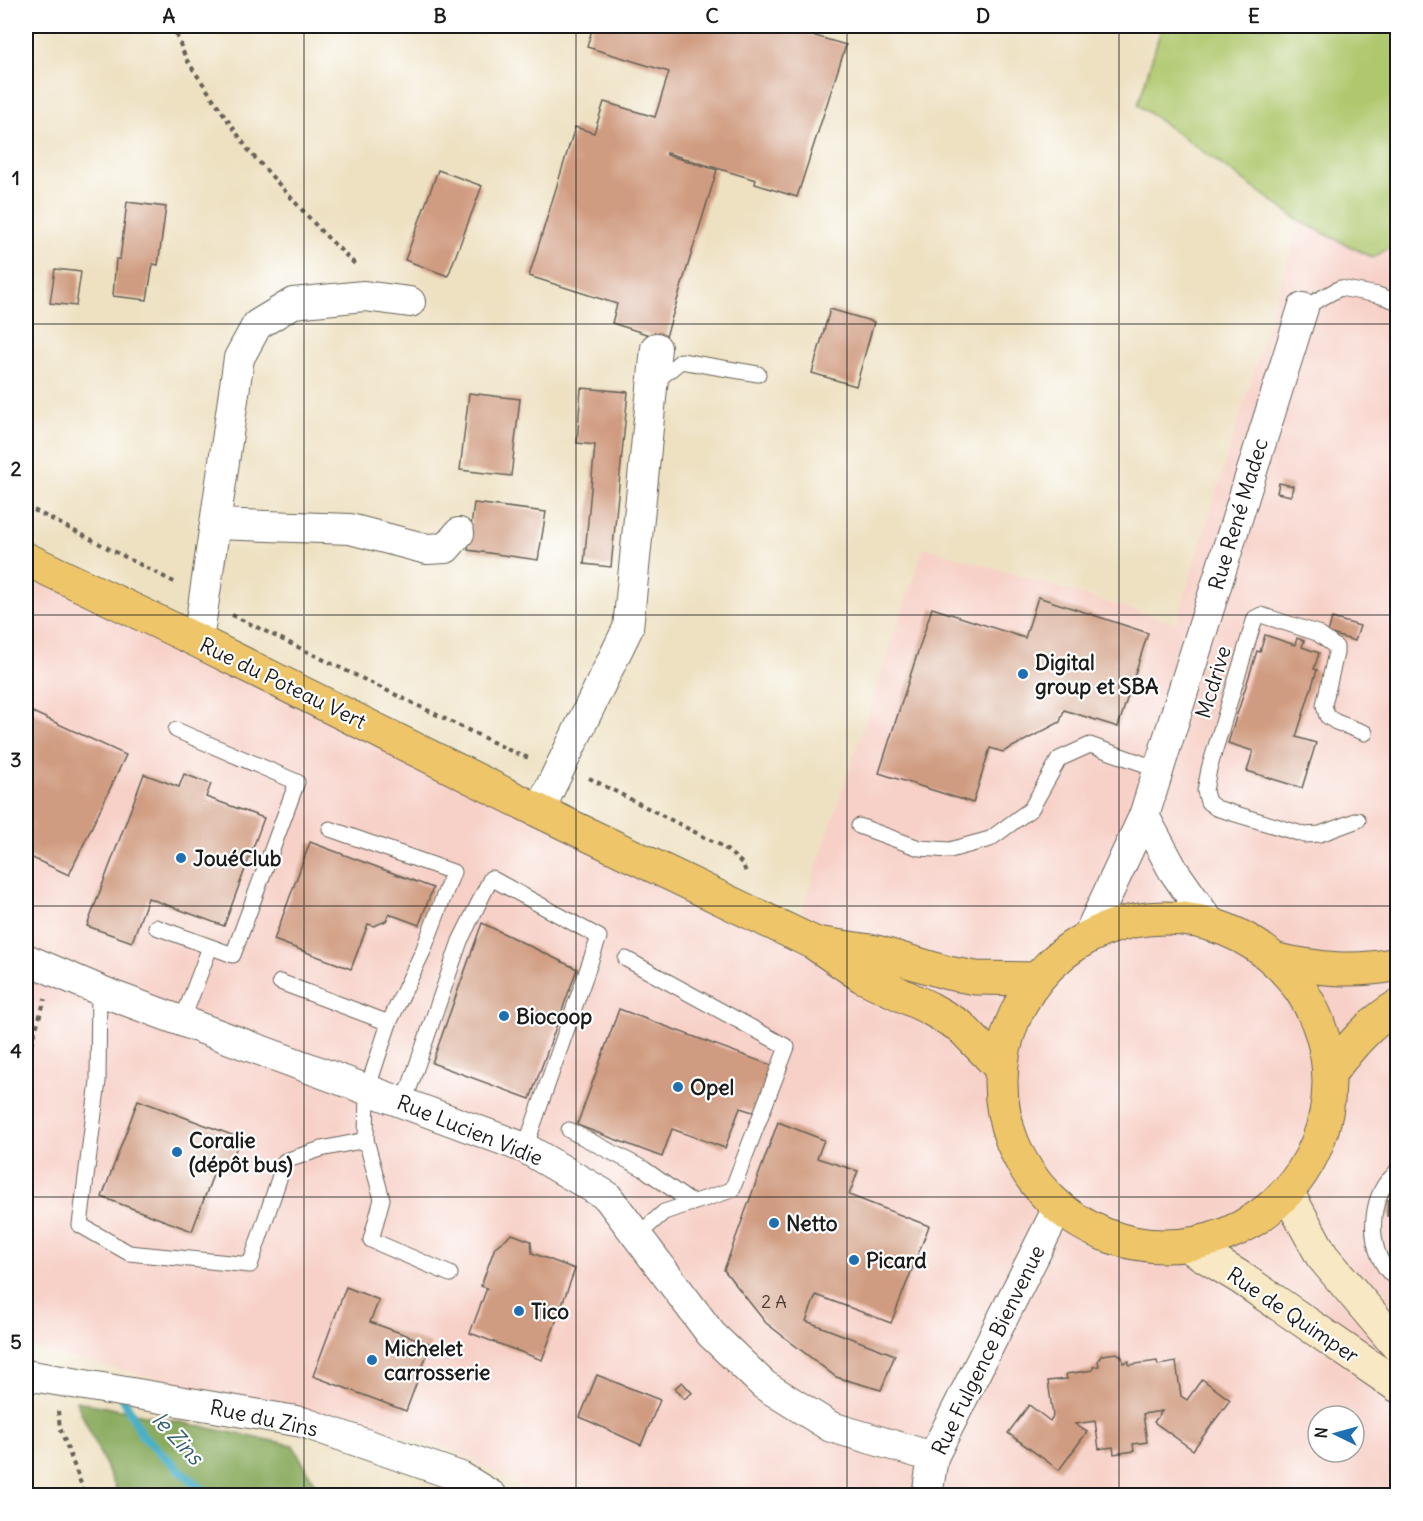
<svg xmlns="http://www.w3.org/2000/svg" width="1423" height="1521" font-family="Delius,sans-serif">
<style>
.built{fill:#f7d1c8;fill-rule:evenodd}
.green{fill:#afc86d;stroke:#667244;stroke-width:1.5}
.forest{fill:#8bac60;stroke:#54643e;stroke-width:1.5}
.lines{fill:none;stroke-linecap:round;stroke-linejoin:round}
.stream{stroke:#48b0c8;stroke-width:9}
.building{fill:#d09c81}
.service-casing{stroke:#666156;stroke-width:17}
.minor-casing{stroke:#666156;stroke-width:32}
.secondary-casing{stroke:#666156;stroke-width:35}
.primary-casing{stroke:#666156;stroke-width:35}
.path{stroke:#666156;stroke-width:4;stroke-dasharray:4.5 4.5;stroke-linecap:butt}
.service{stroke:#fff;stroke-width:15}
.minor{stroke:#fff;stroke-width:30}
.secondary{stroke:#f8e8c3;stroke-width:33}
.primary{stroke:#eec569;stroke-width:33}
.grid{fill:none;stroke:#1c1c1c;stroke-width:1.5;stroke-opacity:0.55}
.poi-dot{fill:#1f6fb2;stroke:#fff;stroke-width:2}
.labels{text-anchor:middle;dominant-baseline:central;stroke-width:4.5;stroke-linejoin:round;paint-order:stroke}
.number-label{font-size:18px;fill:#493c35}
.street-label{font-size:21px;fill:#1c1c1c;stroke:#fff}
.poi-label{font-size:21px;font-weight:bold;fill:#1c1c1c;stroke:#fff;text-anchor:start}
.water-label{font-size:22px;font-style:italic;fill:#305f69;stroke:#fff}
.neatline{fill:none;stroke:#1c1c1c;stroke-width:2}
.grid-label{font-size:20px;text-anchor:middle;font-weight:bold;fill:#1c1c1c}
</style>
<rect width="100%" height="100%" fill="#fff"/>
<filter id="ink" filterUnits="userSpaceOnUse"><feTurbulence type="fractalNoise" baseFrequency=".0167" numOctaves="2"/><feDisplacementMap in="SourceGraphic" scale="12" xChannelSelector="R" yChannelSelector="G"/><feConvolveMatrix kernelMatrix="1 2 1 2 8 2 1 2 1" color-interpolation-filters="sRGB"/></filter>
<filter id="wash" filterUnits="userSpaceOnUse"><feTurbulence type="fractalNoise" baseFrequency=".008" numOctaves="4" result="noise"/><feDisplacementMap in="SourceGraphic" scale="24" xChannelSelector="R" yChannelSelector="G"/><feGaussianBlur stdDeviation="1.35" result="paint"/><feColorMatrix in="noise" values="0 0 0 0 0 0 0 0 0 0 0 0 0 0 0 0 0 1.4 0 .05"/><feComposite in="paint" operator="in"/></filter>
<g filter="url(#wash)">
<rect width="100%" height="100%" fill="#eee1c2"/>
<path class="built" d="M1300 221 1373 258 1397 242V1495H539L451 1449 26 1347V559L794 934 924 547 1176 623ZM1318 1416H1354V1452H1318Z"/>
<path class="green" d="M1162 26H1397V242L1373 258 1300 221 1138 105Z"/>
<path class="forest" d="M76 1401 293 1445 321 1495H119Z"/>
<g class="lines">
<path class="stream" d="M123 1398 142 1435 197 1486 213 1496"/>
</g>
<g id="blocks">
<g class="building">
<path d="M593 26H781L846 45 797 197 755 184 756 180 667 153V155L717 170 665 340 612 323 617 304 529 276 575 127 594 133 604 102 655 117 669 72 587 47Z"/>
<path d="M438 170 482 186 448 276 405 260Z"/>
<path d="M127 202 166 207 158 265 153 264 147 300 113 296 116 259H120Z"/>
<path d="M55 269 81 272 76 306 50 303Z"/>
<path d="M830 309 874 322 856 386 812 373Z"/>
<path d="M581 388 628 392 611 567 584 564 595 445 577 443Z"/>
<path d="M469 393 520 399 511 476 460 470Z"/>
<path d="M1279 483 1293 486 1291 496 1277 493Z"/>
<path d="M474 503 546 512 538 560 468 550Z"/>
<path d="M1038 597 1148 633 1118 727 1064 710 1060 722 1003 752 990 748 973 803 879 773 932 608 1025 638Z"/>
<path d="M1332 618 1360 626 1355 641 1328 633Z"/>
<path d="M1265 635 1295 645 1297 638 1304 641 1302 647 1319 653 1314 669 1317 670 1296 737 1316 743 1302 788 1247 771 1253 751 1228 743 1257 651 1260 652Z"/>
<path d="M26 709 126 755 69 875 26 855Z"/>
<path d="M144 774 179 787 184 774 211 784 206 797 264 818 224 926 148 898 132 942 87 926Z"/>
<path d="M310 842 433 888 419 925 389 914 386 921 374 926 368 924 351 969 274 940Z"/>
<path d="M482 923 577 969 530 1099 432 1063Z"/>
<path d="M619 1009 773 1066 756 1113 740 1108 725 1148 672 1129 662 1157 577 1125Z"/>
<path d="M138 1100 240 1138 228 1171 216 1167 192 1231 102 1197Z"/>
<path d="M778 1122 824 1140 817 1158 858 1171 849 1195 929 1226 891 1323 816 1295 806 1321 895 1355 881 1390 836 1377 766 1323 724 1270Z"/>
<path d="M1388 1200H1398V1216H1387Z"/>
<path d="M512 1234 531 1241 532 1253 575 1269 542 1360 470 1333 487 1288 481 1286 495 1247Z"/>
<path d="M346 1287 379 1300 370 1322 431 1344 406 1411 313 1376Z"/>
<path d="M1117 1353 1122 1357 1123 1363 1129 1361V1365L1157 1361 1158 1365 1176 1362 1181 1396 1187 1400 1202 1379 1230 1400 1193 1450 1154 1422 1162 1411 1143 1414 1147 1442 1133 1444 1134 1451 1114 1454 1113 1447 1099 1449 1095 1421 1075 1424 1087 1432 1059 1470 1008 1433 1029 1405 1050 1421 1053 1416 1048 1381 1067 1379 1066 1374 1093 1370V1367L1099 1366 1098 1360 1102 1355Z"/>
<path d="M597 1375 660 1400 641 1445 580 1417Z"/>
<path d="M682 1382 692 1393 684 1399 675 1388Z"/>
<path d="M26 1463 31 1464 26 1483Z"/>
</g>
</g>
</g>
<g filter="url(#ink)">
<use href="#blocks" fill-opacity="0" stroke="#666156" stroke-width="1.5"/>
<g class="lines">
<g class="service-casing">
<g id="service">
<path d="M1303 308 1340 288 1378 295 1398 302"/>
<path d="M655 382 681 361 758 374"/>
<path d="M1358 820 1320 834 1305 835 1216 808 1208 802 1205 791 1209 769 1255 618 1261 615 1317 633 1336 647V653L1324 705 1327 716 1336 722 1365 733"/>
<path d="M859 826 919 848 950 850 990 839 1031 809 1059 759 1090 745 1158 769"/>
<path d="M330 829 453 872 423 951 389 1023"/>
<path d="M156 927 233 955 297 782 176 730"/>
<path d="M626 959 787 1047 732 1190 664 1212 637 1236"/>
<path d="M99 990 98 1081 80 1225 129 1253 250 1265 285 1161 321 1149 366 1140 367 1090 389 1023 280 982"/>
<path d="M182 1021 210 947"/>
<path d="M404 1103 460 941 491 878 599 937 525 1148"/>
<path d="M569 1130 644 1169 692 1203"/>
<path d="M366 1140 382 1199 371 1240 450 1274"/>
<path d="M1398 1168C1395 1176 1388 1179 1384 1186 1367 1213 1370 1262 1398 1280"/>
</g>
</g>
<g class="minor-casing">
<g id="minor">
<path d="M215 524 350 529 427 549 446 548 459 533"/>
<path d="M198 641 239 358 257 325 293 303 364 296 410 302"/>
<path d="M539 811 628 628 656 348"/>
<path d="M1144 816 1173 870 1210 923"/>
<path d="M1088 936 1144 816 1303 308"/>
<path d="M26 959 111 995 525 1148 607 1196 711 1334 764 1385 831 1427 933 1457"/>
<path d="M26 1375 302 1422 461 1477 492 1496"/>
<path d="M927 1496 933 1457 1058 1208"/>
</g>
</g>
<g class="secondary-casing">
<g id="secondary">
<path d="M1287 1192 1322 1256 1398 1346"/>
<path d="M1187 1245 1241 1278 1398 1386"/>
</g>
</g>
<g class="primary-casing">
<g id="primary">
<path d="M26 559 198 641 539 811 814 943 862 976 929 1008 960 1026 1001 1068"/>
<circle cx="1165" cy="1082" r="164"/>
<path d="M823 944 877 952 948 973 976 978 1036 979"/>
<path d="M1276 960C1319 969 1354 973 1398 964"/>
<path d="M1329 1074C1349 1048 1369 1023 1398 1006"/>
</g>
</g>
<g class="path">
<path d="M173 26 186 59 249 151 322 232 357 266"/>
<path d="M26 506 176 583"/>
<path d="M232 615 511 751 531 759"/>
<path d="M589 778 722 846 742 863 747 874"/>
<path d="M26 1061 45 999"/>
<path d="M58 1411 60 1428 83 1489 88 1496"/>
</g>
<use href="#service" class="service"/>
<use href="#minor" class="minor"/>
<use href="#secondary" class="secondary"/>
<use href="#primary" class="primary"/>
</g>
</g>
<path class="grid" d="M304 26V1496M576 26V1496M847 26V1496M1119 26V1496M26 324H1398M26 615H1398M26 906H1398M26 1197H1398"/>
<g class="poi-dot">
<circle cx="1023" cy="674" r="6"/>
<circle cx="181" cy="858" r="6"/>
<circle cx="504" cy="1016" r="6"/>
<circle cx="678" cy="1087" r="6"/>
<circle cx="177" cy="1152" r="6"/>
<circle cx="774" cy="1223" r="6"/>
<circle cx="854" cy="1260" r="6"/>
<circle cx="519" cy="1311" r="6"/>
<circle cx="372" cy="1360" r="6"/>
</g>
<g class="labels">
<g class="number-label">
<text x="774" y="1301">2 A</text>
</g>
<g class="street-label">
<text transform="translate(1238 514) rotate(-73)">Rue René Madec</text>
<text transform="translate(1213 682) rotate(-73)">Mcdrive</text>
<text transform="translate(283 683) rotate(26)">Rue du Poteau Vert</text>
<text transform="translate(470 1130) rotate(22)">Rue Lucien Vidie</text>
<text transform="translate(1293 1315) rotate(34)">Rue de Quimper</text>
<text transform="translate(988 1350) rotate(-64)">Rue Fulgence Bienvenue</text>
<text transform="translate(264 1418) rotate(12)">Rue du Zins</text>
</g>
<g class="poi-label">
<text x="1035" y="662">Digital<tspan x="1035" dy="24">group et SBA</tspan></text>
<text x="193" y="858">JouéClub</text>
<text x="516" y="1016">Biocoop</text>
<text x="690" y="1087">Opel</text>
<text x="189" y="1140">Coralie<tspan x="189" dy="24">(dépôt bus)</tspan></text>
<text x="786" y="1223">Netto</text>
<text x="866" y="1260">Picard</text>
<text x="531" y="1311">Tico</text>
<text x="384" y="1348">Michelet<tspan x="384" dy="24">carrosserie</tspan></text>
</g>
<g class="water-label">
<text transform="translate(178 1438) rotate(47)">le Zins</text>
</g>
</g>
<rect width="1423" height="1521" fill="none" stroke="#fff" stroke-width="66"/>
<g transform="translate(1336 1434) rotate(275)"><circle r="28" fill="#ffffff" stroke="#a4a4a4" stroke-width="1.5"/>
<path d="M0-4.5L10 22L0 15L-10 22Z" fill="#1f6fb2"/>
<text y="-9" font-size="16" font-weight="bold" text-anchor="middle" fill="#1c1c1c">N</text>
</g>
<rect x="33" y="33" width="1357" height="1455" class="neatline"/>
<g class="grid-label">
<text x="169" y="23">A</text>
<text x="440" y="23">B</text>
<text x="712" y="23">C</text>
<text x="983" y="23">D</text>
<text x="1254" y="23">E</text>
<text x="16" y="185">1</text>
<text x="16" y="476">2</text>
<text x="16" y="767">3</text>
<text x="16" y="1058">4</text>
<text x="16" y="1349">5</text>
</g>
</svg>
